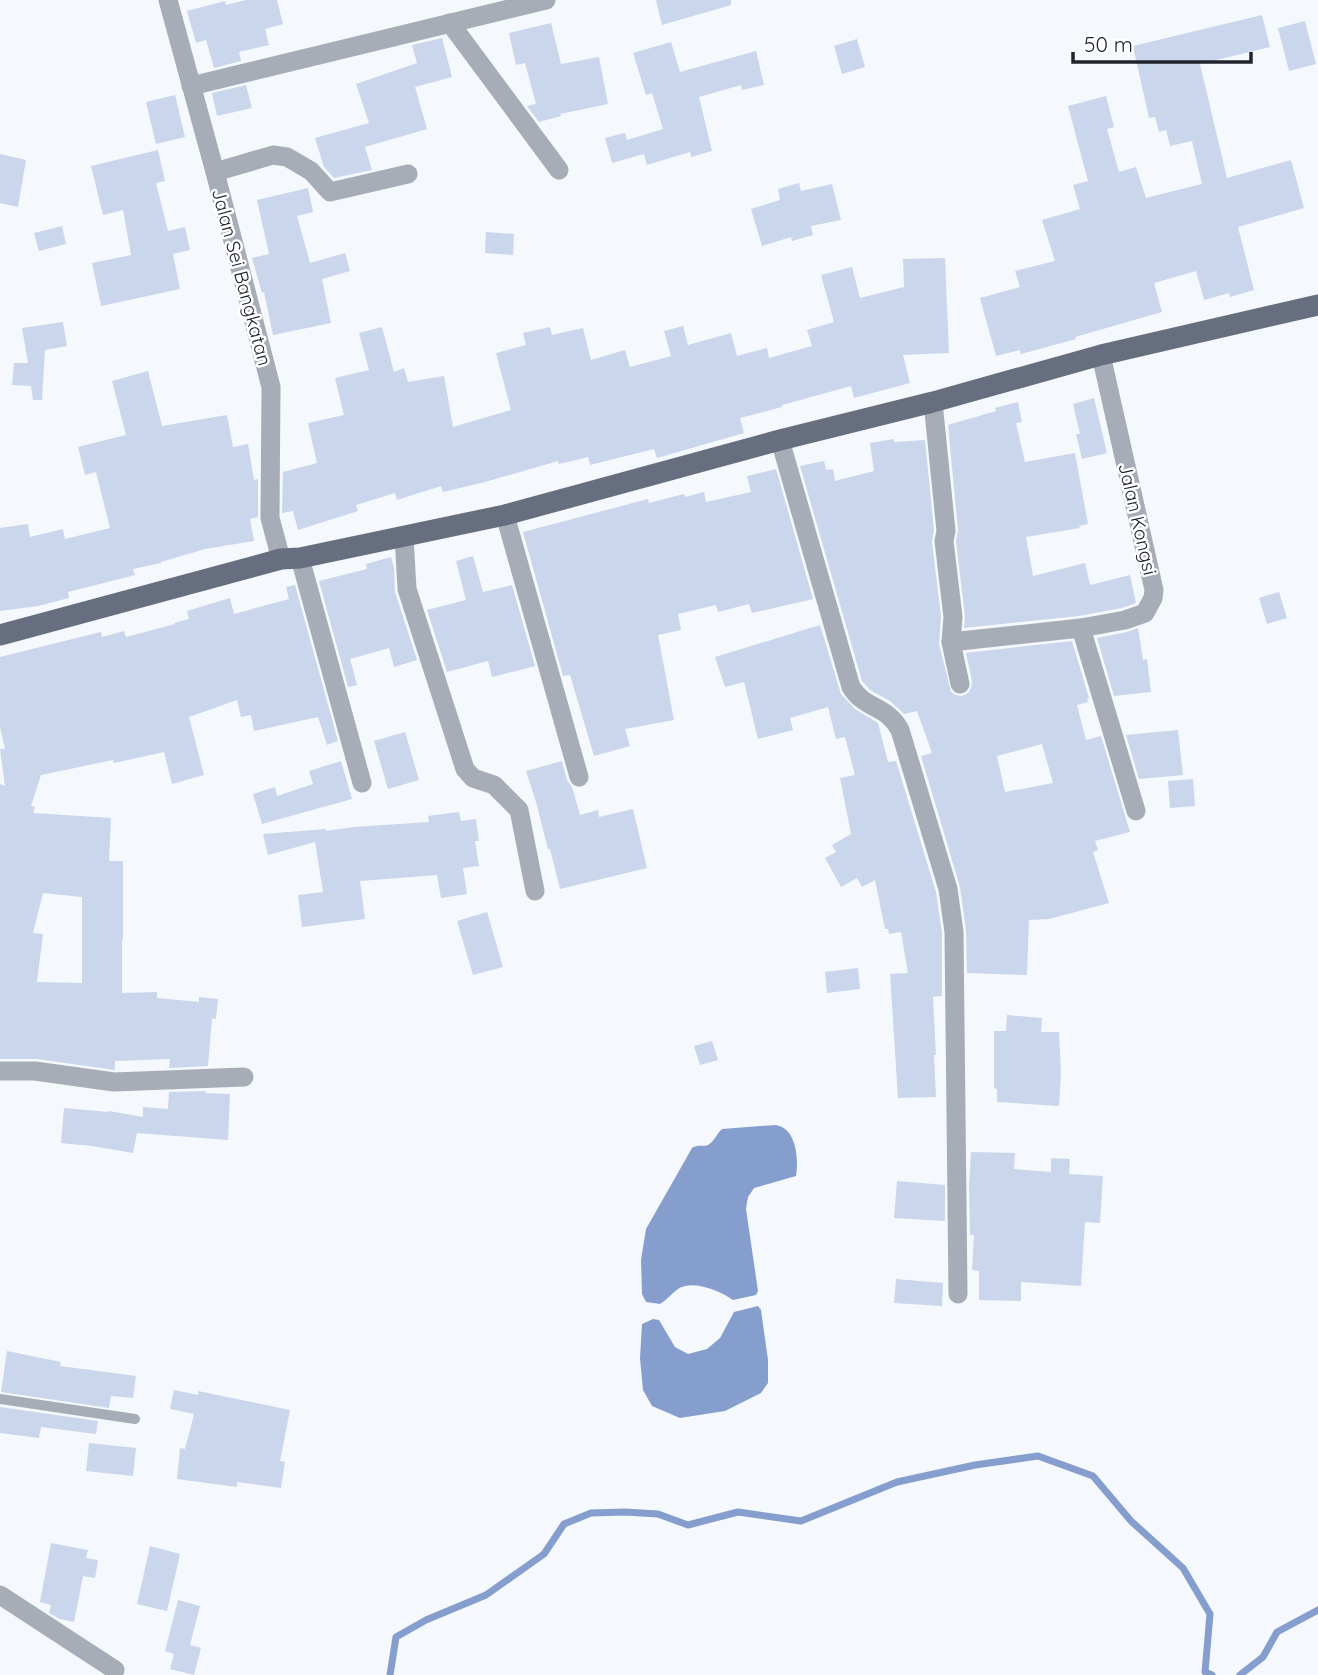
<svg xmlns="http://www.w3.org/2000/svg" width="1318" height="1675" font-family="Quicksand,sans-serif">
<style>
.water{fill:#859ece}
.lines{fill:none;stroke-linecap:round;stroke-linejoin:round}
.stream{stroke:#859ece;stroke-width:7}
.building{fill:#cad6ec;fill-rule:evenodd}
.lane{stroke:#a7adb6;stroke-width:10}
.street{stroke:#a7adb6;stroke-width:19}
.primary{stroke:#666e7f;stroke-width:21}
.labels{text-anchor:middle;dominant-baseline:central;stroke-width:5;stroke-linejoin:round;paint-order:stroke}
.street-label{font-size:19px;fill:#20242c;stroke:#fff}
</style>
<rect width="100%" height="100%" fill="#f5f8fc"/>
<g class="water">
<path d="M775 1125C796 1127 799 1158 796 1176L754 1188 748 1197 746 1209 758 1291 756 1295 733 1300C721 1291 692 1279 678 1289 672 1293 667 1300 660 1304L646 1302 642 1294 641 1260 646 1229 692 1148C698 1144 702 1147 708 1145 714 1142 717 1133 722 1129Z"/>
<path d="M758 1306 761 1310 768 1360V1383L761 1393 725 1411 680 1418 652 1406 643 1390 640 1358 642 1324 653 1319 659 1320 675 1347 688 1354 707 1349 720 1338 734 1312Z"/>
</g>
<g class="lines">
<g class="stream">
<path d="M390 1675 396 1637 426 1620 486 1595 544 1554 564 1524 591 1513 625 1512 658 1514 688 1525 738 1512 801 1521 897 1482 975 1465 1038 1456 1093 1476 1131 1521 1183 1568 1210 1614 1205 1672 1212 1675"/>
<path d="M1240 1675 1263 1657 1277 1632 1318 1610"/>
</g>
</g>
<g class="building">
<path d="M246 0H277L283 24 265 29 269 45 239 52 241 61 214 68 206 40 196 43 187 11 225 1 226 5Z"/>
<path d="M656 0H731V5L662 25Z"/>
<path d="M1262 15 1270 47 1200 64 1227 178 1291 160 1304 208 1238 227 1254 290 1230 297 1229 293 1204 300 1196 271 1154 283 1162 312 1075 337 1076 339 1021 354 1020 350 996 356 980 298 1020 287 1015 271 1055 261 1042 220 1080 209 1073 185 1088 181 1068 106 1106 96 1114 127 1107 129 1119 172 1136 167 1146 198 1202 184 1192 141 1170 146 1166 130 1159 132 1155 117 1149 118 1133 46Z"/>
<path d="M1305 21 1316 64 1289 71 1278 28Z"/>
<path d="M551 23 561 64 599 57 608 104 560 114 561 116 539 122 527 106 536 104 525 63 516 65 509 33Z"/>
<path d="M442 38 452 77 415 87 427 129 365 147 372 170 334 178 324 167 315 138 369 123 356 84 417 63 412 45Z"/>
<path d="M857 39 865 67 842 74 834 46Z"/>
<path d="M671 42 680 72 756 51 764 85 742 90 741 85 699 97 712 151 691 157 690 152 647 165 644 154 612 163 605 138 625 133 627 140 663 129 652 93 646 95 633 53Z"/>
<path d="M246 85 252 108 217 116 212 93Z"/>
<path d="M175 95 185 137 156 144 146 102Z"/>
<path d="M158 150 165 181 156 183 168 231 185 227 190 250 173 254 180 289 101 306 92 263 131 255 123 210 103 215 91 166Z"/>
<path d="M0 154 26 160 18 207 0 203Z"/>
<path d="M799 183 801 191 832 184 841 220 811 226 813 235 792 241 791 237 762 246 751 209 780 200 778 189Z"/>
<path d="M308 188 313 212 297 216 310 263 345 253 350 271 322 279 331 323 273 335 264 292 262 293 252 258 269 254 257 200Z"/>
<path d="M62 226 66 244 39 251 34 233Z"/>
<path d="M486 232 514 234 513 255 485 253Z"/>
<path d="M945 258 949 353 903 355 910 383 854 398 851 386 782 405V407L740 418 744 433 657 458 654 449 590 465 588 457 559 464 558 461 485 482 443 492 441 486 397 500 395 493 356 505 358 511 298 530 293 511 282 513 283 472 317 463 308 423 344 415 335 378 369 370 359 333 382 327 394 372 404 368 408 382 444 376 453 427 511 410 496 353 526 345 523 333 550 327 552 335 583 328 591 360 625 350 630 367 671 356 664 331 683 326 688 345 731 333 737 356 767 348 769 358 812 346 807 330 834 322 821 275 852 267 860 298 904 287 903 259Z"/>
<path d="M63 322 67 346 45 350 42 400H33L31 386 12 385 14 363H28L22 328Z"/>
<path d="M148 371 162 426 227 415 233 447 248 444 254 480 258 479V517L250 519 254 541 205 549 161 562V563L133 569 135 575 68 592 69 598 38 606 0 611V528L28 524 30 537 63 529 65 539 110 528 96 472 85 475 78 447 126 435 112 381Z"/>
<path d="M1094 398 1107 453 1082 459 1076 434H1080L1073 404Z"/>
<path d="M1018 402 1022 422 1016 423 1025 462 1075 453 1088 524 1079 526 1080 528 1026 537 1033 576 1085 563 1090 585 1130 575 1136 603 1122 608 1079 616 964 628 965 616 956 541 958 530 948 425 996 411 995 408Z"/>
<path d="M894 439V442L925 440 934 530 932 542 941 617 939 644 951 692 956 695 962 696 968 693 971 688 972 681 966 653 1072 641 1089 698 1087 699 1088 702 1077 705 1086 740 1101 736 1130 832 1095 841 1098 850 1093 852 1109 903 1049 919 1029 920 1027 975 967 973 966 930 960 887 921 756 932 753 917 711 904 714 890 701 870 690 862 681 800 466 824 461 826 470 833 469 835 481 874 471 870 443ZM1042 744 1053 783 1005 792 997 756Z"/>
<path d="M776 469 813 599 752 613 749 604 718 612 716 605 678 614 681 630 658 635 674 720 625 729 630 746 594 756 570 675 563 676 523 532 648 499 649 503 684 494 685 497 704 492 706 502 751 492 747 476Z"/>
<path d="M473 556 483 592 512 585 535 666 492 677 488 661 447 672 427 610 466 600 456 561Z"/>
<path d="M391 557 394 568 395 592 417 660 394 667 389 648 350 659 357 685 348 687 319 581 367 569 366 564Z"/>
<path d="M295 585 338 741 327 745 318 717 254 731 251 715 241 717 237 700 189 717 204 775 172 784 164 752 114 763 113 760 41 775 31 806 35 807 33 813 111 818 109 861H123V939H122V993L157 992V998L199 1002V997L218 999 216 1019 212 1018 208 1066 169 1068 170 1059 115 1061V1070L37 1059H0V784L5 786 0 749H5L0 727V657L101 632 102 637 124 631 126 637 175 624 174 623 189 619 187 611 230 598 234 614 289 599 286 587ZM43 893 82 897V983L37 982 43 934 33 933Z"/>
<path d="M1279 592 1287 618 1267 624 1259 598Z"/>
<path d="M820 625 841 694 855 709 878 723 888 762 896 761 936 892 942 933V996L933 997 936 1055H934L936 1097 898 1098 890 974 908 973 901 932 889 934 888 929H885L875 880 862 887 857 878 841 887 825 858 836 852 832 845 851 834 840 778 855 775 845 737 836 739 828 707 790 718 793 730 758 739 744 682 725 687 715 657Z"/>
<path d="M1138 628 1143 660 1147 659 1151 692 1114 696 1097 638 1127 632Z"/>
<path d="M1178 730 1183 775 1139 779 1126 735Z"/>
<path d="M405 732 419 780 388 789 374 741Z"/>
<path d="M341 761 352 799 262 824 253 794 275 787 277 796 313 784 309 771Z"/>
<path d="M562 761 567 780 572 787 580 815 598 810 599 817 633 809 647 868 560 889 550 849H548L536 802 526 771Z"/>
<path d="M1193 779 1195 806 1170 808 1168 781Z"/>
<path d="M459 812 461 821 476 819 479 841H475L479 866 463 868 467 894 441 898 437 875 360 881 365 919 302 927 298 895 323 892 315 842 268 855 263 834 326 829V831L354 827 429 822 428 816Z"/>
<path d="M487 912 503 967 473 975 457 921Z"/>
<path d="M858 968 860 989 827 993 825 972Z"/>
<path d="M1007 1015 1042 1018 1041 1032H1059L1061 1072 1059 1106 997 1102V1089L994 1088V1031H1006Z"/>
<path d="M712 1041 718 1060 700 1065 694 1046Z"/>
<path d="M206 1091 205 1093 230 1094 228 1140 137 1133 133 1153 92 1146 61 1143 64 1108 108 1112 109 1111 143 1117V1107L168 1109 169 1092Z"/>
<path d="M971 1152 1015 1153 1014 1169 1051 1172V1158L1070 1159 1069 1174 1103 1176 1100 1223 1085 1222 1081 1286 1021 1282V1301L979 1300V1271L972 1270 974 1235H970L969 1184Z"/>
<path d="M897 1181 945 1185V1221L894 1218Z"/>
<path d="M896 1279 943 1283 942 1306 894 1303Z"/>
<path d="M7 1351 61 1362 60 1366 136 1376 133 1398 111 1396 109 1408 1 1392Z"/>
<path d="M174 1390 198 1395V1391L290 1410 280 1461 285 1462 281 1488 237 1482V1487L177 1479 180 1448 185 1449 194 1414 170 1409Z"/>
<path d="M0 1407 98 1421 96 1434 41 1427 39 1438 0 1433Z"/>
<path d="M89 1443 136 1448 133 1476 86 1471Z"/>
<path d="M51 1543 88 1550 86 1558 98 1560 95 1578 83 1576 74 1622 60 1619 49 1613 51 1605 40 1602Z"/>
<path d="M150 1546 180 1554 167 1611 137 1604Z"/>
<path d="M178 1600 200 1606 190 1645 201 1648 194 1675 170 1669 174 1654 165 1651Z"/>
</g>
<g class="lines">
<path class="lane" d="M0 1399 135 1419"/>
<g class="street">
<path d="M168 0 215 172 271 387 270 518 281 559"/>
<path d="M450 23 559 170"/>
<path d="M191 86 546 0"/>
<path d="M215 172 273 155 287 157 311 171 330 192 408 174"/>
<path d="M933 402 946 531 944 541 953 617 951 642 960 684"/>
<path d="M780 440 851 687C865 710 887 705 900 730L948 889 954 932 958 1294"/>
<path d="M505 515 579 777"/>
<path d="M404 536 407 589 465 769 473 778 494 785 519 810 535 891"/>
<path d="M300 558 362 783"/>
<path d="M1081 628 1136 811"/>
<path d="M951 642 1081 628 1125 620 1145 613 1153 598 1154 590 1101 355"/>
<path d="M0 1071H35L114 1082 244 1077"/>
<path d="M0 1595 115 1670"/>
</g>
<path class="primary" d="M0 635 281 559 300 558 505 515 780 440 933 402 1101 355 1318 305"/>
</g>
<g class="labels">
<g class="street-label">
<text transform="translate(242 277) rotate(75)">Jalan Sei Bangkatan</text>
<text transform="translate(1138 519) rotate(77)">Jalan Kongsi</text>
</g>
</g>
<path d="M1073 52v10h178v-10" fill="none" stroke="#20242c" stroke-width="3.5"/>
<text x="1084" y="52" font-size="21" fill="#20242c" stroke="#ffffff" stroke-width="5" paint-order="stroke">50 m</text>
</svg>
